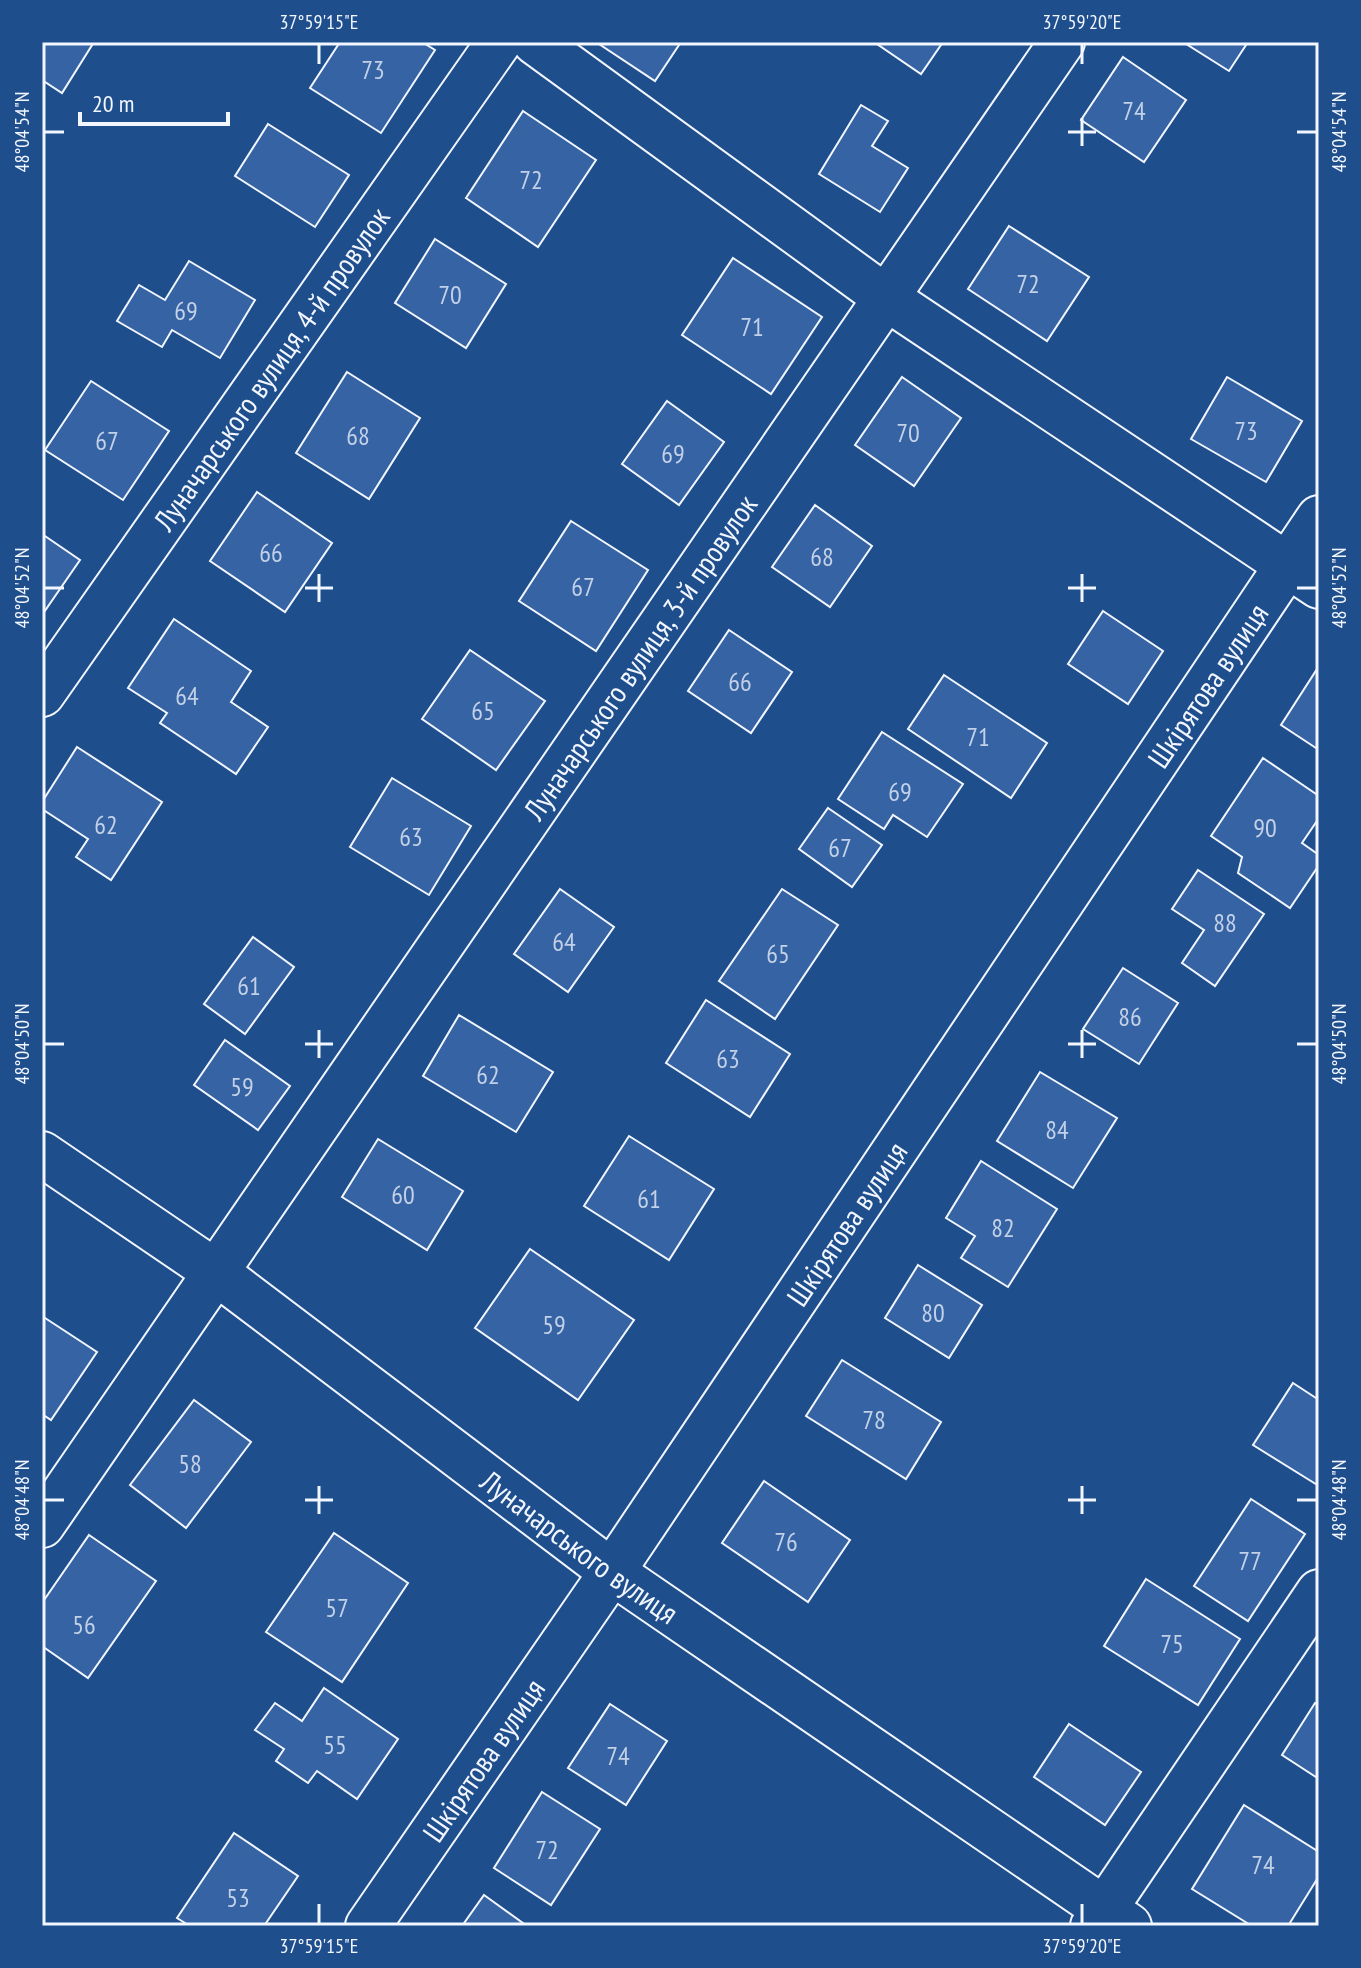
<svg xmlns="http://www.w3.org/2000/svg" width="1361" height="1968" font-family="'PT Sans Narrow',sans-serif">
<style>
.building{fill:#3563a3;stroke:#f2f6ff;stroke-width:2}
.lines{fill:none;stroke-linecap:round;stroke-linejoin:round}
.minor-casing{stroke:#f2f6ff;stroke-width:48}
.minor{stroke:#1f4e8c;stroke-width:44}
.ticks{fill:none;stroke:#f2f6ff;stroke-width:3}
.labels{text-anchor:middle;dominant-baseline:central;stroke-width:6;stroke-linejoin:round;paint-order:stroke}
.number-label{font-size:26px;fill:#c3d1e8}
.street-label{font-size:30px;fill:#f2f6ff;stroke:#1f4e8c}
.neatline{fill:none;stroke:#f2f6ff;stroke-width:3}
.ticks-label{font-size:20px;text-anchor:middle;fill:#f2f6ff}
</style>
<rect width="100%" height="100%" fill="#1f4e8c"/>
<g class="building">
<path d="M42 42H94L62 93 42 80Z"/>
<path d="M340 42H422L435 50 381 133 310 88Z"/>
<path d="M596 42H681L655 81Z"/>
<path d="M874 42H943L921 74Z"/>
<path d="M1183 42H1248L1229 71Z"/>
<path d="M1123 57 1186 100 1144 162 1081 120Z"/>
<path d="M861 105 888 121 872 146 908 168 880 212 819 174Z"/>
<path d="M523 111 596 160 538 247 466 198Z"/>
<path d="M268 124 349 175 315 227 235 176Z"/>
<path d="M1009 226 1089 277 1047 341 968 289Z"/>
<path d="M435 239 506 284 466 348 395 303Z"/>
<path d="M733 258 822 317 771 394 682 335Z"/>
<path d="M189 261 255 300 220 358 172 330 162 347 117 321 139 285 165 300Z"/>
<path d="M347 372 420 418 369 499 296 453Z"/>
<path d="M902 377 961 418 914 486 855 445Z"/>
<path d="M1227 377 1302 421 1266 482 1191 439Z"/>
<path d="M91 381 169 431 123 500 45 450Z"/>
<path d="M667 401 724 442 679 505 622 464Z"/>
<path d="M257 492 332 543 285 612 210 561Z"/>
<path d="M815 505 872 546 830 607 772 567Z"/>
<path d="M571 521 648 570 596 651 519 601Z"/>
<path d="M42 534 80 560 42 615Z"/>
<path d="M1103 611 1163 651 1128 704 1068 664Z"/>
<path d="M174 619 251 671 231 702 268 727 236 774 160 723 167 713 128 688Z"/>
<path d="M729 630 792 672 751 733 688 691Z"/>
<path d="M470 650 545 701 496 770 422 719Z"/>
<path d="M1319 666V750L1281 725Z"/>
<path d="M944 675 1047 743 1011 798 908 729Z"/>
<path d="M882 732 963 784 927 837 893 815 884 829 838 799Z"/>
<path d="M77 747 162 802 111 880 76 857 88 839 42 809V802Z"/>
<path d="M1263 758 1319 796V818L1302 843 1319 855V865L1290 908 1238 873 1242 857 1211 836Z"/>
<path d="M392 778 471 826 429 895 350 847Z"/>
<path d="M828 808 882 845 852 887 799 849Z"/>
<path d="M1198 870 1264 914 1215 986 1182 963 1204 930 1172 909Z"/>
<path d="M560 889 614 927 568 992 514 954Z"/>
<path d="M782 889 838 925 775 1019 719 981Z"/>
<path d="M253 937 294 967 245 1034 204 1004Z"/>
<path d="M1123 968 1178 1003 1139 1064 1083 1029Z"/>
<path d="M706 1000 790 1054 750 1117 666 1063Z"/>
<path d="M459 1015 553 1072 516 1132 423 1076Z"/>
<path d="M225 1040 290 1086 258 1130 194 1085Z"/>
<path d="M1040 1072 1117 1118 1073 1188 997 1141Z"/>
<path d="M629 1136 714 1189 669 1260 584 1206Z"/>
<path d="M378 1139 463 1191 427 1250 342 1197Z"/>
<path d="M981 1161 1057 1209 1008 1287 961 1258 975 1236 946 1218Z"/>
<path d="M530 1249 634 1320 578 1400 475 1328Z"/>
<path d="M918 1265 982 1305 949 1358 885 1318Z"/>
<path d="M42 1316 97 1352 51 1420 42 1414Z"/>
<path d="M842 1360 941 1422 906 1479 806 1416Z"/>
<path d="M1293 1383 1319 1400V1486L1253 1445Z"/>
<path d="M194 1400 251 1442 186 1528 130 1485Z"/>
<path d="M764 1481 850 1540 808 1602 722 1543Z"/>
<path d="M1251 1499 1305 1534 1248 1621 1194 1586Z"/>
<path d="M334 1533 408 1583 342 1682 266 1632Z"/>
<path d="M89 1535 156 1581 88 1678 42 1646V1603Z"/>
<path d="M1146 1579 1240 1639 1198 1705 1104 1646Z"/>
<path d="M324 1688 398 1739 357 1799 317 1771 308 1783 276 1761 284 1749 255 1730 275 1703 302 1721Z"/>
<path d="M1315 1703 1319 1705V1779L1282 1755Z"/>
<path d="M610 1704 667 1741 626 1805 568 1768Z"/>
<path d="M1069 1724 1141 1772 1105 1825 1034 1777Z"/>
<path d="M542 1792 600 1829 551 1905 494 1868Z"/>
<path d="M1244 1805 1319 1852V1876L1288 1926H1252L1192 1889Z"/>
<path d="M234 1833 298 1876 264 1926H190L177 1918Z"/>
<path d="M484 1895 527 1926H462Z"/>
</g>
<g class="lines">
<g class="minor-casing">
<g id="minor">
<path d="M535 42 888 299 1319 586"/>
<path id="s1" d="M42 694 499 42"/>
<path id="s2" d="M42 1154 217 1273 612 1572 1129 1926"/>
<path id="s3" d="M42 1525 1062 42"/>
<path id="s4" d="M368 1926 612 1572 1319 518"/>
<path d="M1093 1926 1319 1592"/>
</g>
</g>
<use href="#minor" class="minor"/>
</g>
<path class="ticks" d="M319 44V64M1082 44V64M1082 118V146M44 132H64M1068 132H1096M1297 132H1317M319 574V602M1082 574V602M44 588H64M305 588H333M1068 588H1096M1297 588H1317M319 1030V1058M1082 1030V1058M44 1044H64M305 1044H333M1068 1044H1096M1297 1044H1317M319 1486V1514M1082 1486V1514M44 1500H64M305 1500H333M1068 1500H1096M1297 1500H1317M319 1904V1924M1082 1904V1924"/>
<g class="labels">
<g class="number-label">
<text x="373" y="69">73</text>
<text x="1134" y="110">74</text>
<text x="531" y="179">72</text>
<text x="1028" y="283">72</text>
<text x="450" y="294">70</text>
<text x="186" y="310">69</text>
<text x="752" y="326">71</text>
<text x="1246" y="430">73</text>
<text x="908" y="432">70</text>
<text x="358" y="435">68</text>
<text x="107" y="440">67</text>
<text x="673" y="453">69</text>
<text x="271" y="552">66</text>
<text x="822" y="556">68</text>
<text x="583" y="586">67</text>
<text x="740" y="681">66</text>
<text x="187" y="695">64</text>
<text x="483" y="710">65</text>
<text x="978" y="736">71</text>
<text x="900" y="791">69</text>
<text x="106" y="824">62</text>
<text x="1265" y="827">90</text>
<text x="411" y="836">63</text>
<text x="840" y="847">67</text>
<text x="1225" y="922">88</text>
<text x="564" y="941">64</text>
<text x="778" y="953">65</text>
<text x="249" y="985">61</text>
<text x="1130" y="1016">86</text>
<text x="728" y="1058">63</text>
<text x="488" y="1074">62</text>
<text x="242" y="1086">59</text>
<text x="1057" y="1129">84</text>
<text x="403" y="1194">60</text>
<text x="649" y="1198">61</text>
<text x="1003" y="1227">82</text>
<text x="933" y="1312">80</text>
<text x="554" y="1324">59</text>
<text x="874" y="1419">78</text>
<text x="190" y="1463">58</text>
<text x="786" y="1541">76</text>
<text x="1250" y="1560">77</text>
<text x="337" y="1607">57</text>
<text x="84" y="1624">56</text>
<text x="1172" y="1643">75</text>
<text x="335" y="1744">55</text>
<text x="618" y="1755">74</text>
<text x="547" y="1849">72</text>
<text x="1263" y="1864">74</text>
<text x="238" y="1897">53</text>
</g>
<g class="street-label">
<text stroke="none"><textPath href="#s1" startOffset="398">Луначарського вулиця, 4-й провулок</textPath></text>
<text stroke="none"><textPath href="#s3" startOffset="1054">Луначарського вулиця, 3-й провулок</textPath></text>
<text stroke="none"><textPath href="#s4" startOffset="1498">Шкірятова вулиця</textPath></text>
<text stroke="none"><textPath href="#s4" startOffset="850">Шкірятова вулиця</textPath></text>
<text stroke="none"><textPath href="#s2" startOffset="666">Луначарського вулиця</textPath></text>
<text stroke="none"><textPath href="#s4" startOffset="202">Шкірятова вулиця</textPath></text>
</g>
</g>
<rect width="1361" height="1968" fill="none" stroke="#1f4e8c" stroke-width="88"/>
<path d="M80 112v12h148v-12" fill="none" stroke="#f2f6ff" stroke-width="4"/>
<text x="92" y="112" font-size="24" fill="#f2f6ff" stroke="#1f4e8c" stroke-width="6" paint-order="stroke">20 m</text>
<rect x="44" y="44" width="1273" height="1880" class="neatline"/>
<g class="ticks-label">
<text x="319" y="29">37°59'15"E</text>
<text x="1082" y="29">37°59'20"E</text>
<text transform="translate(22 132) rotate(-90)" y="7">48°04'54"N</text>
<text transform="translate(1339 132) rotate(-90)" y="7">48°04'54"N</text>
<text transform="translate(22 588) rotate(-90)" y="7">48°04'52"N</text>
<text transform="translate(1339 588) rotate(-90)" y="7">48°04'52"N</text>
<text transform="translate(22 1044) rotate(-90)" y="7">48°04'50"N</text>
<text transform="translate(1339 1044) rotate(-90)" y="7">48°04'50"N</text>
<text transform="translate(22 1500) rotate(-90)" y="7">48°04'48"N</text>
<text transform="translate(1339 1500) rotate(-90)" y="7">48°04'48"N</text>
<text x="319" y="1953">37°59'15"E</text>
<text x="1082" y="1953">37°59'20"E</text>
</g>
</svg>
